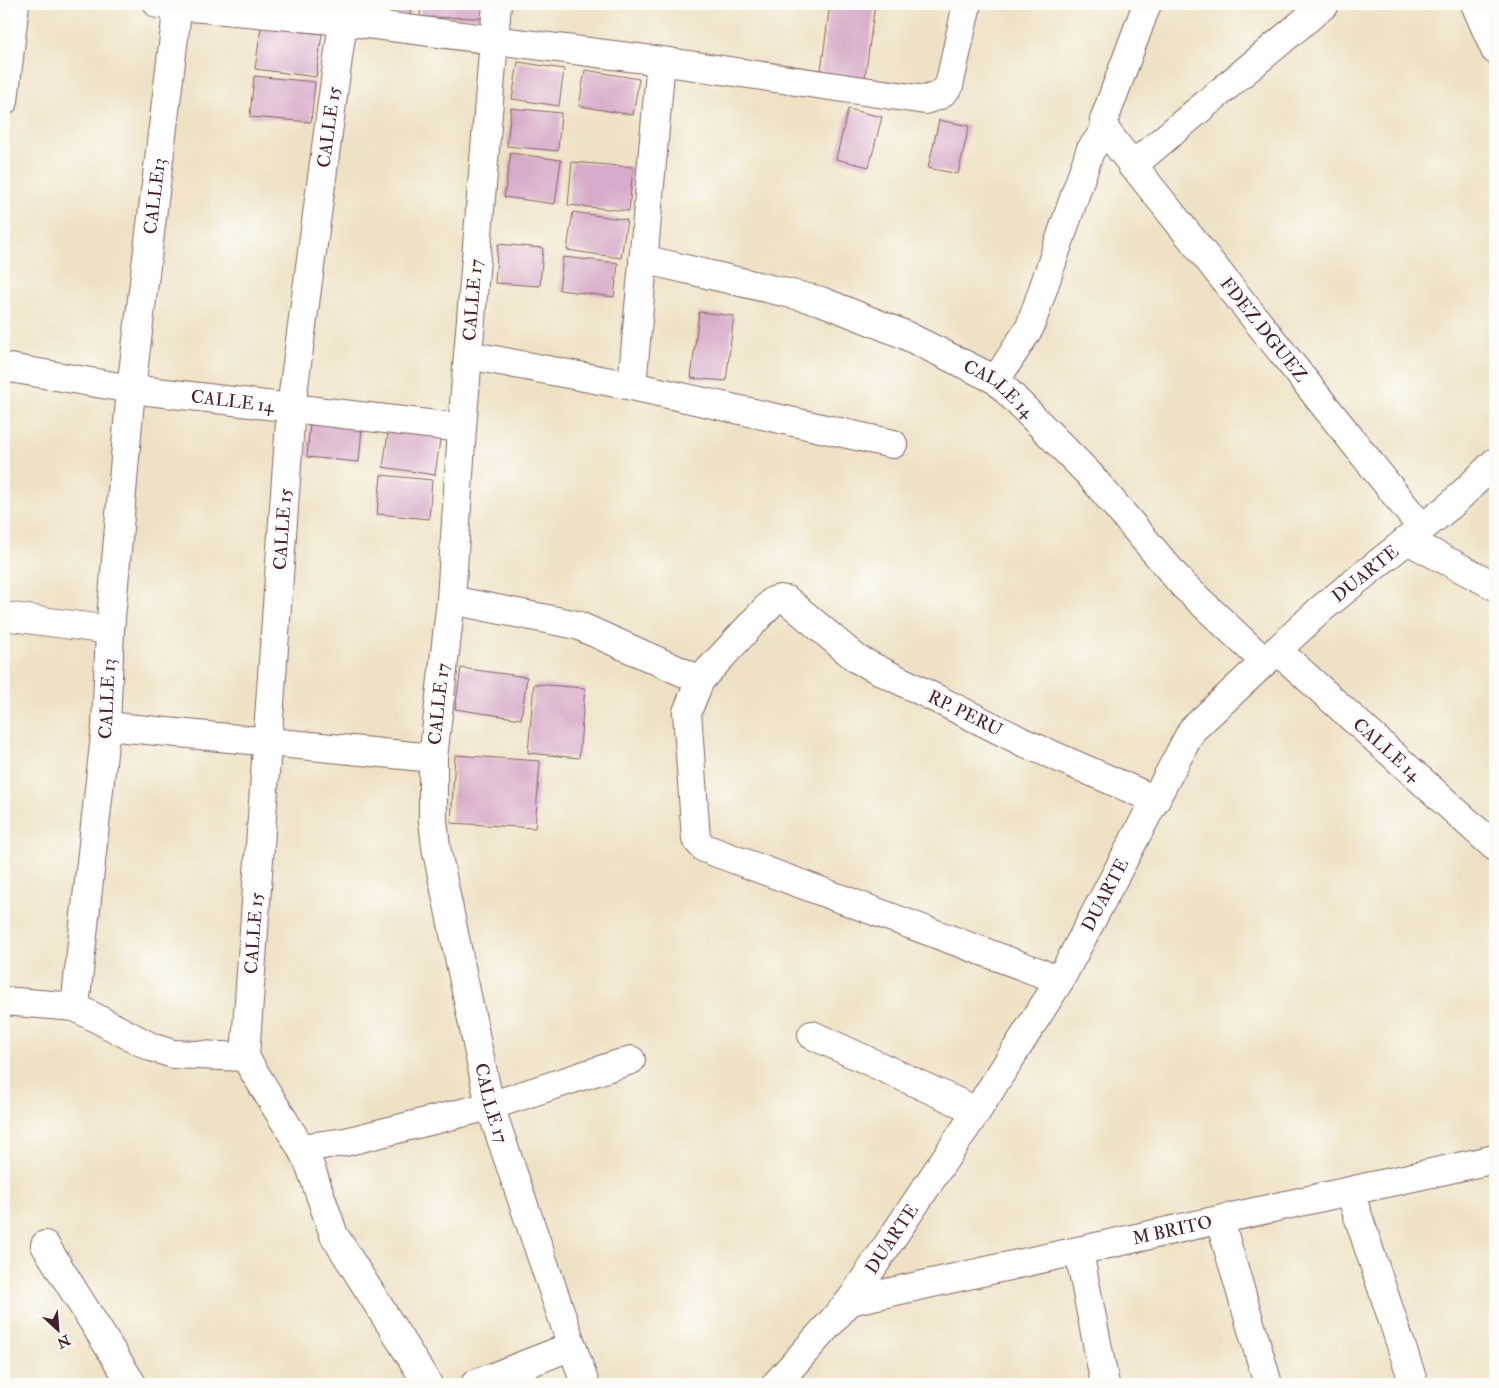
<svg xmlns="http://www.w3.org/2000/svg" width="1499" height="1388" font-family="'IM FELL Double Pica',serif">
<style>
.building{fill:#d7aac9}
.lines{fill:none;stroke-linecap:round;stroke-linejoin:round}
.minor-casing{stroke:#836361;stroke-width:30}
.tertiary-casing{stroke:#836361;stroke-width:30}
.minor{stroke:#fff;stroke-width:28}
.tertiary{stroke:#fff;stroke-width:28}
.labels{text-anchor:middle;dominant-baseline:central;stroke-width:5;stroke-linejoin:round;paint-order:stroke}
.street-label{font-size:18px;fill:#4a1f2b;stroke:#fdfcf7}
</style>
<rect width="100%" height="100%" fill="#fdfcf7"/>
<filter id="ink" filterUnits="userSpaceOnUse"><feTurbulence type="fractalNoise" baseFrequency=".02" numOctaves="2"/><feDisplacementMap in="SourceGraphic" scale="10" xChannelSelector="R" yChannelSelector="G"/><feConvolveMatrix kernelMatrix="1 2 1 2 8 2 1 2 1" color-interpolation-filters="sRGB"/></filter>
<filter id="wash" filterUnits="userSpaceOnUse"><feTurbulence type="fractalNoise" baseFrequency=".0096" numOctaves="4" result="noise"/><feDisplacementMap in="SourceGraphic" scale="20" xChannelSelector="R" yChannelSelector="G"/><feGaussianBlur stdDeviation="1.12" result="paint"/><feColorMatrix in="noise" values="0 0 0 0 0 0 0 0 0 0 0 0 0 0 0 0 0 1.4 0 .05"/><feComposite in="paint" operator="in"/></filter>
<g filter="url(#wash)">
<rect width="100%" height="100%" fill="#eee2c4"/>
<g id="blocks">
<g class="building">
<path d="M356 4H411L410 16 356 14Z"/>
<path d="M421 4H483V18L420 17Z"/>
<path d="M830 4H875L865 77 821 71Z"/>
<path d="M261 27 322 34 316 77 255 69Z"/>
<path d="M518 62 564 69 559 106 512 99Z"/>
<path d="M585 70 639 79 633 115 579 106Z"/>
<path d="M254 76 315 82 311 122 250 117Z"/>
<path d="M511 108 561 113 558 151 507 146Z"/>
<path d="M848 109 882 117 869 167 836 159Z"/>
<path d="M939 120 969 126 958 174 928 168Z"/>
<path d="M511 153 561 160 555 204 504 197Z"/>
<path d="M572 162 633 167 629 211 568 205Z"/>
<path d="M573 212 627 220 621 258 567 250Z"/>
<path d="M498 244 543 248 540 286 495 283Z"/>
<path d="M563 257 618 263 614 297 559 290Z"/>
<path d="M699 312 734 316 726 381 691 378Z"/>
<path d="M310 422 362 427 359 462 307 457Z"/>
<path d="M389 426 441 433 435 475 383 467Z"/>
<path d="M381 475 432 480 429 519 377 514Z"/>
<path d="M461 668 527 677 521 719 455 709Z"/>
<path d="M534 684 585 688 579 758 528 753Z"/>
<path d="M455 755 540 761 535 828 451 823Z"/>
</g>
</g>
</g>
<g filter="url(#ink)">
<use href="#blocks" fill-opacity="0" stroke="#836361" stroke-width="1"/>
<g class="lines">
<g class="minor-casing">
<g id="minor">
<path d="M158 4 343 21 661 61 925 100 940 95 949 86 967 4"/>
<path id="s1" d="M497 4 462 428 451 600 433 758V820L436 847 490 1106 585 1384"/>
<path d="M1475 4 1495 50"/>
<path d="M4 101 15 4"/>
<path id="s2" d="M1105 130 1422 528"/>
<path d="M1132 166 1325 4"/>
<path id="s3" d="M643 259 821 301 903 334 996 380 1089 474 1183 585 1265 662"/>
<path d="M468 355 632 386 893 444"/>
<path id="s4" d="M4 367 131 389 462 428"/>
<path d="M996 380 1030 327 1090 151 1105 130 1104 120 1147 4"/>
<path d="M632 386 661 61"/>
<path d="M1407 540 1495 586"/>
<path d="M451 600 577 625 700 680"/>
<path d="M4 616 110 630"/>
<path id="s5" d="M1277 650 1495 847"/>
<path d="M106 726 433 758"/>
<path id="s6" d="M1060 980 704 848 696 839 687 712 700 680 773 601 780 599 787 600 857 659 1025 743 1156 800"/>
<path d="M4 1001 75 1007 151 1047 173 1054 245 1057 301 1148 310 1166 334 1235 428 1384"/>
<path id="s7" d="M75 1007 106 726 110 630 131 389 178 4"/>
<path d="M812 1035 977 1111"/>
<path id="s8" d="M245 1057 291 408 343 21 344 4"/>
<path d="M301 1148 345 1142 490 1106 631 1060"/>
<path d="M1350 1192 1414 1384"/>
<path d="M1220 1221 1268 1384"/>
<path d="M45 1245 132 1384"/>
<path d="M1079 1252 1105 1384"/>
<path id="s9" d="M850 1301 1495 1159"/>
<path d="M475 1384 572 1346"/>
</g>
</g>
<g class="tertiary-casing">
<g id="tertiary">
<path id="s10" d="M776 1384 850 1301 977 1111 1060 980 1192 730 1321 609 1451 505 1495 462"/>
</g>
</g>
<use href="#minor" class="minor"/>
<use href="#tertiary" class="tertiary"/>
</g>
</g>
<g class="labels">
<g class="street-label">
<text stroke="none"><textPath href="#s8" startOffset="934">CALLE 15</textPath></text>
<text stroke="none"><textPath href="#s7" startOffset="815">CALLE13</textPath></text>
<text transform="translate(473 300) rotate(-85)">CALLE 17</text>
<text stroke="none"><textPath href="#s2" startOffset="255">FDEZ DGUEZ</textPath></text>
<text stroke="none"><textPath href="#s3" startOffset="382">CALLE 14</textPath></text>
<text stroke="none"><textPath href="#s4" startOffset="231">CALLE 14</textPath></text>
<text stroke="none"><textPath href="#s8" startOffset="529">CALLE 15</textPath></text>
<text stroke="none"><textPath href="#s10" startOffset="1011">DUARTE</textPath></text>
<text stroke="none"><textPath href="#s7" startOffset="310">CALLE 13</textPath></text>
<text transform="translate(439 704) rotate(-84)">CALLE 17</text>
<text stroke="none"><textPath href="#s6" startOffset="888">RP. PERU</textPath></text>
<text stroke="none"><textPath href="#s5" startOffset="148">CALLE 14</textPath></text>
<text stroke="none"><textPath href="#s10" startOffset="591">DUARTE</textPath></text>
<text stroke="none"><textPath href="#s8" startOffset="124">CALLE 15</textPath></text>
<text stroke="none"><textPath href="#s1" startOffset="1108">CALLE 17</textPath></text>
<text stroke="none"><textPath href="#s9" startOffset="330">M BRITO</textPath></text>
<text stroke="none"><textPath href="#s10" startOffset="186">DUARTE</textPath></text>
</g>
</g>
<rect width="1499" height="1388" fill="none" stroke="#fdfcf7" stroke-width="20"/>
<g transform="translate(58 1330) rotate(154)" stroke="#fdfcf7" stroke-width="4" paint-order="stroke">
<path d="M0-4L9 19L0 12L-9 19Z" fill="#4a1f2b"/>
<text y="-8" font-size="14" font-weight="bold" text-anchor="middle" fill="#4a1f2b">N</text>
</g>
</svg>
